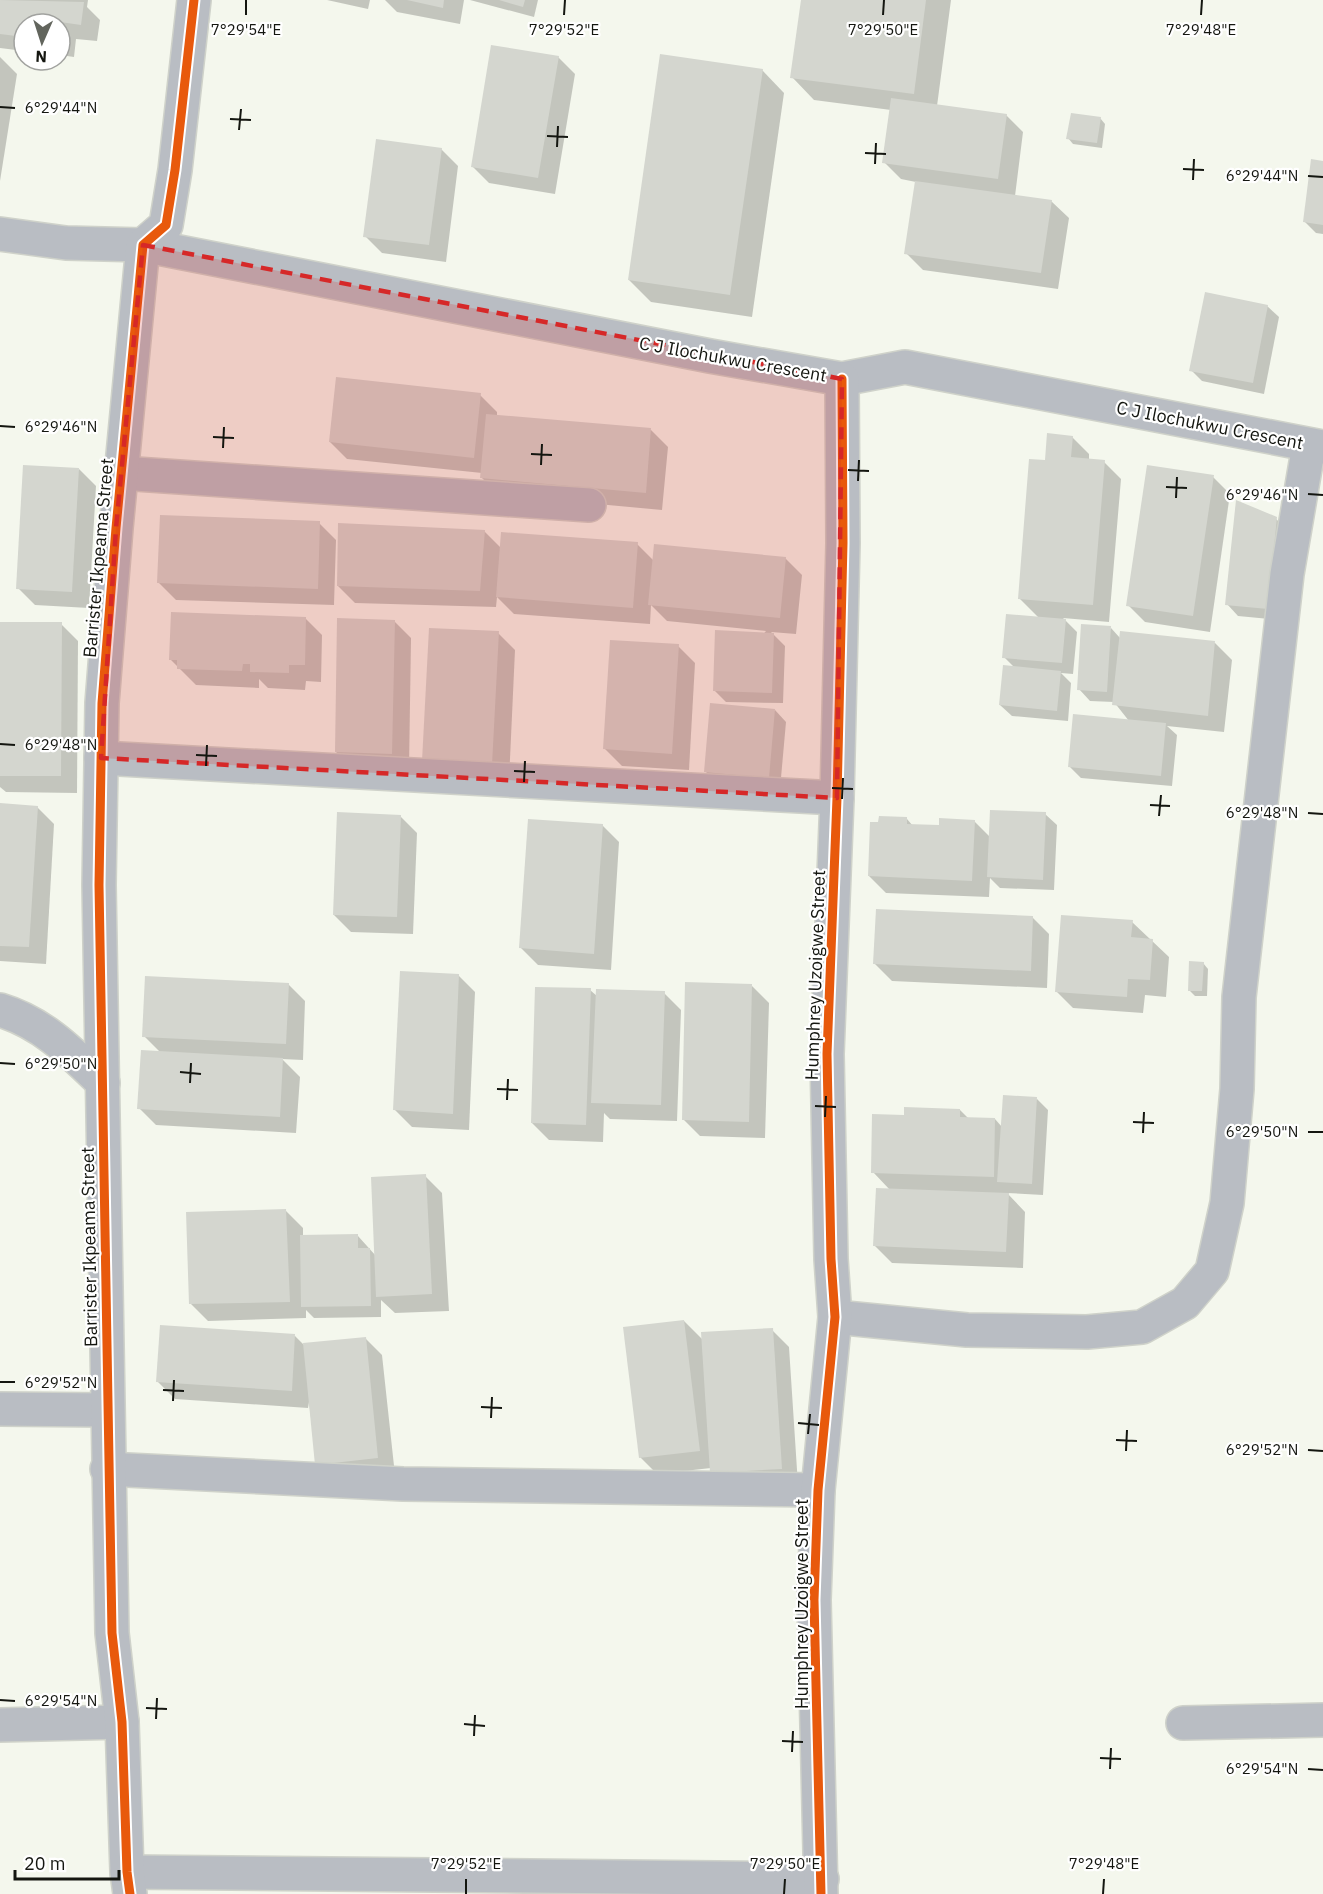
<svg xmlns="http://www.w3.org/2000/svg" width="1323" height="1894" font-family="'IBM Plex Sans',sans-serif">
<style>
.shadow{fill:#0003}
.building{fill:#d4d6cf}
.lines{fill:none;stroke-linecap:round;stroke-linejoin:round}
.minor-casing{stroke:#cfd2ca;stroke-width:36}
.minor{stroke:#b9bdc3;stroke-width:33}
.cycleway-casing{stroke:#fff;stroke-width:13}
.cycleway{stroke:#e8590c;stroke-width:9}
.marked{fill:#d62828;fill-opacity:0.2;stroke:#d62828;stroke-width:4.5;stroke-dasharray:12 8;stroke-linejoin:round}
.ticks{fill:none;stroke:#141610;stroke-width:2}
.labels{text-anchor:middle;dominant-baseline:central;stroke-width:4.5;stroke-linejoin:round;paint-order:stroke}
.street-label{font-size:18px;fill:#141610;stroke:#fff}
.ticks-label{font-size:15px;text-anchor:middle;fill:#141610;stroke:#fff;stroke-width:4.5;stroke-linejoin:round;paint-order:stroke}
</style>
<rect width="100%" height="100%" fill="#f4f7ed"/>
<g class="shadow">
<path d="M0 0H88L87 7 100 20 97 41 76 39 74 57 60 55V24H24V51L0 48Z"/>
<path d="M327 0H370L368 9Z"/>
<path d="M385 0H464L460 24 397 12Z"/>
<path d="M470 0H538L534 17Z"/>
<path d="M802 0H951L937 106 1006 115 1023 132 1015 196 1051 201 1069 218 1058 289 923 270 906 253 916 182 901 179 884 162 891 110 814 100 792 77Z"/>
<path d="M0 57 17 74 0 181Z"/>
<path d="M558 57 575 74 555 194 489 183 472 166Z"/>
<path d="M762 70 784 93 752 317 651 302 629 280Z"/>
<path d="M1100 118 1105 124 1102 148 1073 144 1068 138Z"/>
<path d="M441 149 458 166 446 262 382 253 365 236Z"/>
<path d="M1323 162V234L1316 233 1305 222Z"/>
<path d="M1267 306 1279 317 1264 394 1202 381 1191 370Z"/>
<path d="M480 395 497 412V416L651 430 668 447 662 510 499 495 482 478V473L347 459 330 442Z"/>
<path d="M1072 437 1089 454V460L1104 462 1121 479 1109 622 1063 618 1077 632 1073 674 1061 673 1071 683 1068 721 1012 716 1000 705 1014 667 1004 657 1039 618 1019 598 1047 462Z"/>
<path d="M79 469 96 486 89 608 35 605 18 588Z"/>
<path d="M1213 477 1230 494 1210 632 1145 622 1128 605Z"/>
<path d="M1276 519 1288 530 1279 620 1238 616 1227 604Z"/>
<path d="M319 523 336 540 334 605 176 600 159 583Z"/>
<path d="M484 531 501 548 637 544 654 561 785 558 802 575 796 634 771 632 785 646 783 703 726 702 714 690 766 631 667 621 651 605 650 624 514 614 497 597 496 607 355 603 338 586Z"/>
<path d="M305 618 322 635 321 682 306 681 305 690 268 688 259 679V688L196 685 170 659Z"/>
<path d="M394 621 411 638 409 770 354 769 336 752Z"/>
<path d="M0 623 61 624 78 641 77 793 6 792 0 787Z"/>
<path d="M1111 628 1120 638 1215 643 1232 660 1224 732 1167 726 1177 735 1172 786 1081 778 1070 767 1129 721 1114 702 1090 701 1079 689Z"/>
<path d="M498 633 515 650 509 781 441 777Z"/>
<path d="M678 646 695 663 689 770 622 766 605 749Z"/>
<path d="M775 710 786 722 780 789 717 783 705 771Z"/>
<path d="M0 805 37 807 54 824 46 964 0 961Z"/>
<path d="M1045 814 1057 825 1054 890 1000 888 990 878 989 897 886 893 869 876 907 819 913 826 940 827 974 821 990 837Z"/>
<path d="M400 816 417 833 413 934 351 932 334 915Z"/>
<path d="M602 825 619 842 611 970 538 965 521 948Z"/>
<path d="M1032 917 1049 934 1047 988 892 981 875 964Z"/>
<path d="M1132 922 1169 957 1166 997 1145 995 1143 1013 1073 1008 1056 991Z"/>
<path d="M1203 963 1208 969 1207 996H1195L1189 990Z"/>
<path d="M458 975 475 992 469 1130 412 1127 395 1110Z"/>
<path d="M288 984 305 1001 303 1060 282 1059 300 1077 296 1133 156 1125 139 1108 160 1052 144 1036Z"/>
<path d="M752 986 769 1003 765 1138 700 1136 683 1119Z"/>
<path d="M590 990 597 996 664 993 681 1010 677 1121 610 1119 604 1113 603 1142 549 1140 532 1123Z"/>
<path d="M1037 1099 1048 1110 1043 1195 1007 1193 1025 1212 1023 1268 892 1263 875 1246 890 1190 873 1172 905 1116 960 1110 968 1118 995 1119 1002 1127Z"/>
<path d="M425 1176 442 1193 449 1311 395 1313 381 1300V1317L314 1318 306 1310V1318L208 1321 191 1304 286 1211 303 1228V1237L358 1236 376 1256Z"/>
<path d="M684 1321 703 1340 772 1330 789 1347 798 1485 728 1489 711 1468 657 1474 640 1457Z"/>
<path d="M295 1336 304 1345 365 1338 382 1355 395 1475 317 1464 309 1402 308 1408 175 1399 158 1382Z"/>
</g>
<g class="building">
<path d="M0 0 84 2 81 25 60 22 24 24V37L0 34Z"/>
<path d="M407 0H444L443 8Z"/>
<path d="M499 0H525L523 7Z"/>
<path d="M801 0H926L914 94 790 78Z"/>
<path d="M491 45 559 56 538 178 471 167Z"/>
<path d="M660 54 763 69 730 295 628 280Z"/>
<path d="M891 98 1007 114 998 179 882 163Z"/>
<path d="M1071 113 1101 117 1097 143 1066 139Z"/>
<path d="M376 139 442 148 429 245 363 237Z"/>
<path d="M1311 159 1323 161V225L1303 222Z"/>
<path d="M915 181 1052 200 1041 273 904 254Z"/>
<path d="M1205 292 1268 305 1253 383 1189 371Z"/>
<path d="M336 377 481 393 474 458 329 442Z"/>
<path d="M486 414 651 428 646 493 480 478Z"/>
<path d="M1047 433 1073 436 1071 457 1105 460 1093 605 1018 599 1029 459 1045 460Z"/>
<path d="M23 465 79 468 72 592 16 589Z"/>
<path d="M1147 465 1214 475 1193 616 1126 606Z"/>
<path d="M1236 500 1277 517 1268 609 1225 605Z"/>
<path d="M160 515 320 521 318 589 157 583Z"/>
<path d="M338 523 485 530 480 591 337 586Z"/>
<path d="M501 532 638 542 633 608 496 597Z"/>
<path d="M654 544 786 557 780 618 648 605Z"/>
<path d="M171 612 306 617 305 665H289V673L250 672V664H243L242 671 177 669V660H169Z"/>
<path d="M1006 614 1066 619 1062 663 1002 658Z"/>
<path d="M337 618 395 620 392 754 335 752Z"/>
<path d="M0 622H62L61 776H0Z"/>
<path d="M1081 624 1111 626 1107 692 1077 690Z"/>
<path d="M429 628 499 631 492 765 422 761Z"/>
<path d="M715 630 774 633 772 693 713 691Z"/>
<path d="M1120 631 1215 641 1208 716 1112 705Z"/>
<path d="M610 640 679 644 672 754 603 749Z"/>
<path d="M1003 665 1061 671 1057 711 999 705Z"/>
<path d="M710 703 775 709 769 778 704 772Z"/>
<path d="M1073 714 1166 723 1161 776 1068 767Z"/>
<path d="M0 803 38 806 29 947 0 946Z"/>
<path d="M990 810 1046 812 1043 880 987 877Z"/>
<path d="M337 812 401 815 397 917 333 915Z"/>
<path d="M879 816 907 817V824L939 825V818L975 820 972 881 868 876 870 822H878Z"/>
<path d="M528 819 603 824 594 954 519 948Z"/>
<path d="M876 909 1033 916 1031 971 873 964Z"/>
<path d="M1061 915 1133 920 1131 937 1153 939 1150 980 1128 979 1127 997 1055 992Z"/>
<path d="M1189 961 1204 962 1202 991H1188Z"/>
<path d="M400 971 459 974 453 1114 393 1110Z"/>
<path d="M145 976 289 983 286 1044 142 1037Z"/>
<path d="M685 982 752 984 749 1122 682 1120Z"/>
<path d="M535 987 591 988 586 1125 531 1123Z"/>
<path d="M596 989 665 991 661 1105 591 1103Z"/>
<path d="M141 1050 283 1058 280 1117 137 1109Z"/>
<path d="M1003 1095 1037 1097 1032 1184 997 1182Z"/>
<path d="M904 1107 960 1109V1117L995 1118 994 1177 871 1173 872 1114 904 1115Z"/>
<path d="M426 1174 432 1294 376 1297 371 1177Z"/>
<path d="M876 1188 1009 1193 1006 1252 873 1246Z"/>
<path d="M286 1209 290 1302 189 1304 186 1212Z"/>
<path d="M358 1234V1248H370L371 1306 301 1307 300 1235Z"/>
<path d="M684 1320 700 1451 639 1458 623 1327Z"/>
<path d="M160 1325 295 1334 292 1391 156 1382Z"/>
<path d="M773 1328 782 1469 710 1473 701 1332Z"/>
<path d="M366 1337 378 1458 315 1465 303 1343Z"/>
</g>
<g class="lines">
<g class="minor-casing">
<g id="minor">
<path d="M0 234 66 243 143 245 710 356 842 379 905 367 1323 447"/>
<path d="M121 473 589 505"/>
<path d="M101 758 837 798"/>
<path d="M0 1010C43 1023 71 1052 103 1083"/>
<path d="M835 1317 967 1330 1087 1332 1142 1327 1185 1303 1212 1271 1227 1203 1237 1089 1239 997 1287 574 1309 445"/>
<path d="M0 1409 107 1410"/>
<path d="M107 1469 403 1484 818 1490"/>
<path d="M1183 1723 1323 1720"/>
<path d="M0 1725 122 1722"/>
<path d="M127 1872 822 1879"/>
<path d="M130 1894 127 1872 122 1722 112 1633 99 885 102 703 116 528 143 245 166 225 175 170 194 0"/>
<path d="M821 1894 814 1600 818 1490 835 1317 831 1259 827 1054 837 798 843 543 842 379"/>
</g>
</g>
<use href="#minor" class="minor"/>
<g class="cycleway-casing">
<g id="cycleway">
<path d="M130 1894 127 1872 122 1722 112 1633 99 885 102 703 116 528 143 245 166 225 175 170 194 0"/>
<path d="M821 1894 814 1600 818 1490 835 1317 831 1259 827 1054 837 798 843 543 842 379"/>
</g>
</g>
<use href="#cycleway" class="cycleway"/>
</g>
<path class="marked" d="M143 245 842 379 837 798 101 758 116 528Z"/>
<path class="ticks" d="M246 15V0M564 15 565 0M883 15 884 0M1201 15 1202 0M0 107 15 108M230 119 251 120M239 130 241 109M547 136 568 137M557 147 558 126M865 153 886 154M875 164 876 143M1183 169 1204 170M1308 176 1323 177M1193 180 1194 159M0 426 15 427M213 437 234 438M223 448 224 427M531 454 552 455M541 465 542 444M848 470 869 471M858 481 859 460M1166 487 1187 488M1308 494 1323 495M1176 498 1177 477M0 744 15 745M196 755 217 756M206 766 207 745M514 771 535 772M524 782 525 761M832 788 853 789M842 799 843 778M1150 805 1170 806M1308 813 1323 814M1159 816 1161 795M0 1063 15 1064M180 1072 201 1074M190 1083 191 1063M497 1089 518 1090M507 1100 508 1079M815 1106 836 1107M825 1117 826 1096M1133 1122 1154 1123M1308 1132H1323M1143 1133 1144 1112M0 1382H15M163 1390 184 1391M173 1401 174 1380M481 1407 502 1408M491 1418 492 1397M798 1423 819 1425M808 1434 810 1414M1116 1440 1137 1441M1308 1450 1323 1451M1126 1451 1127 1430M0 1700 15 1701M146 1708 167 1709M156 1719 157 1698M464 1724 485 1726M474 1736 475 1715M782 1741 803 1742M792 1752 793 1731M1100 1758 1121 1759M1110 1769 1111 1748M1308 1769 1323 1770M466 1894V1879M784 1894 785 1879M1103 1894 1104 1879"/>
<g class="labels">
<g class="street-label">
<text transform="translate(733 359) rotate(10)">C J Ilochukwu Crescent</text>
<text transform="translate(1210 425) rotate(11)">C J Ilochukwu Crescent</text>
<text transform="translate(98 558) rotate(-85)">Barrister Ikpeama Street</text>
<text transform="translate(815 975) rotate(-88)">Humphrey Uzoigwe Street</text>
<text transform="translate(89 1247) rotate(-91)">Barrister Ikpeama Street</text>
<text transform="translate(801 1604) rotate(-90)">Humphrey Uzoigwe Street</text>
</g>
</g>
<g class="ticks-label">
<text x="246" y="35">7°29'54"E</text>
<text x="564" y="35">7°29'52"E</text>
<text x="883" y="35">7°29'50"E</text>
<text x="1201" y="35">7°29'48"E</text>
<text x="61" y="113">6°29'44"N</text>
<text x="1262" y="181">6°29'44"N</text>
<text x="61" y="432">6°29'46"N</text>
<text x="1262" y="500">6°29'46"N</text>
<text x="61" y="750">6°29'48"N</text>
<text x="1262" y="818">6°29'48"N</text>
<text x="61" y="1069">6°29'50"N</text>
<text x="1262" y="1137">6°29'50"N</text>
<text x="61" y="1388">6°29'52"N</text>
<text x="1262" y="1455">6°29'52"N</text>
<text x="61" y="1706">6°29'54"N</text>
<text x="1262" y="1774">6°29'54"N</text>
<text x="466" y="1869">7°29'52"E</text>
<text x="785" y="1869">7°29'50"E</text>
<text x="1104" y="1869">7°29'48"E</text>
</g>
<g transform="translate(42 42) rotate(183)"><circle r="28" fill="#ffffff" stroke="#a1a29f" stroke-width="1.5"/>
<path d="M0-4.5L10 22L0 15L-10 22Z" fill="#62655d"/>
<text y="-9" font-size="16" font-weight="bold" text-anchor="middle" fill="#141610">N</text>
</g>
<path d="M15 1870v9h104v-9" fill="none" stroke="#141610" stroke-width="3"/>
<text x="24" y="1870" font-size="18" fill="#141610" stroke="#ffffff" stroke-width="4.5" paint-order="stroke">20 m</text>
</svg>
